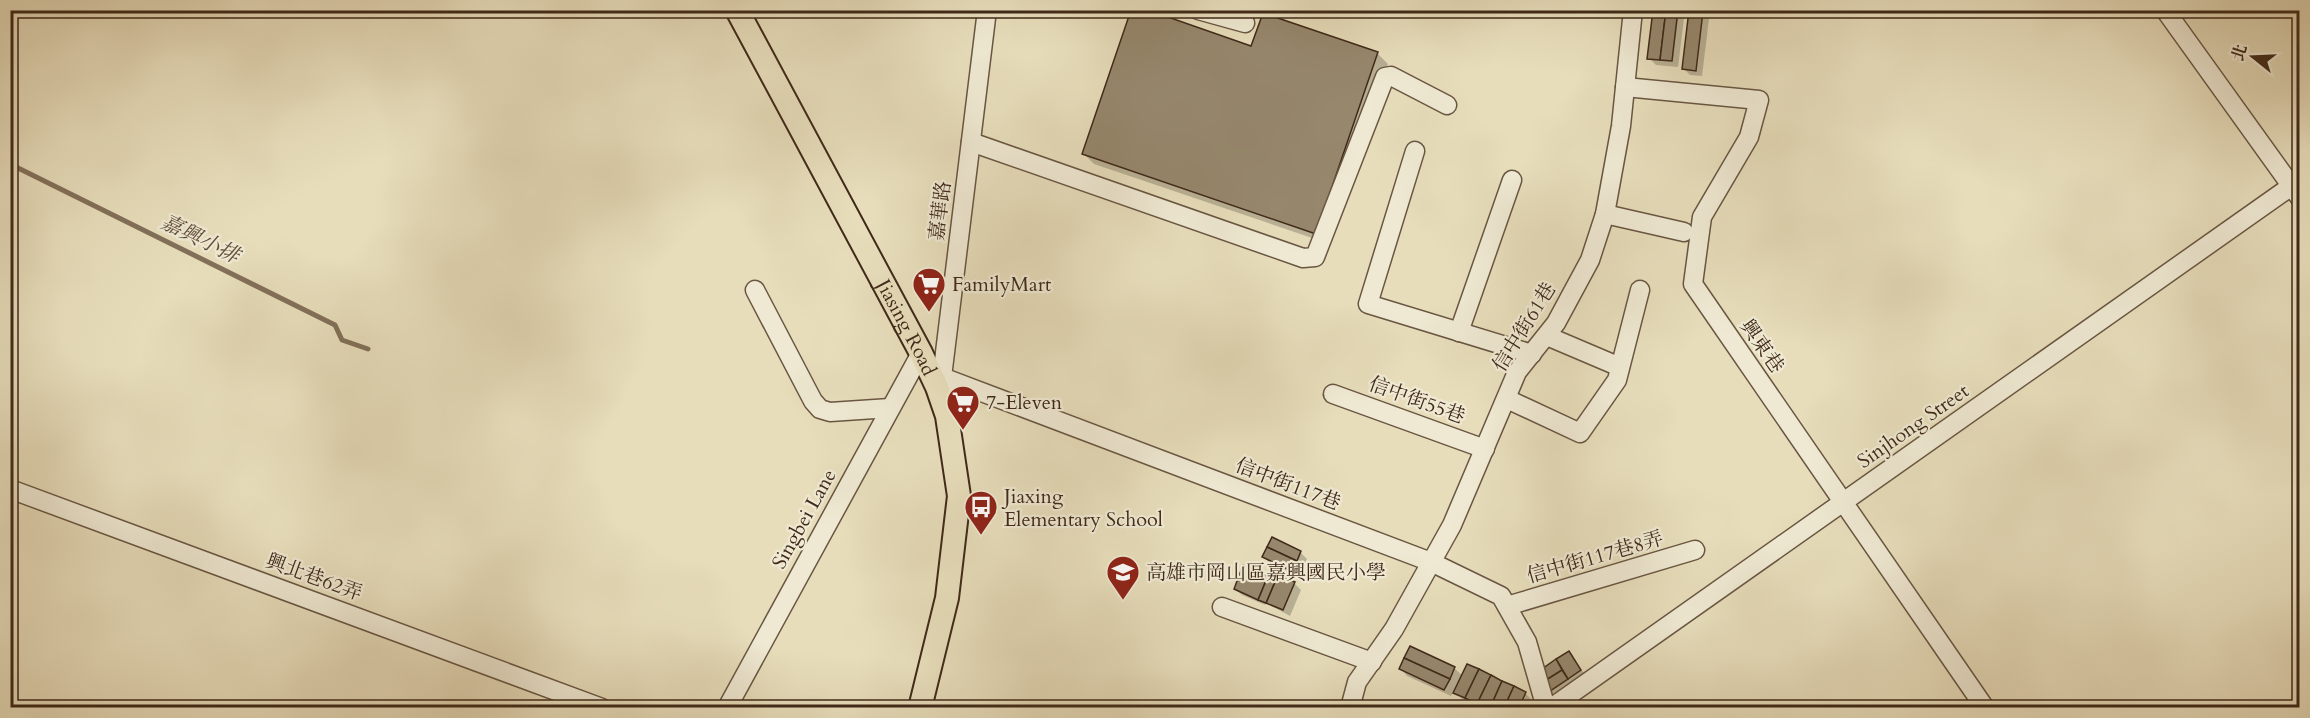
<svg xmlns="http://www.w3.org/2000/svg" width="2310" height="718" font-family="Cardo,'Noto Serif TC',serif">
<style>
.shadow{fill:#0003}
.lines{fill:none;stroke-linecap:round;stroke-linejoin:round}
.stream{stroke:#827059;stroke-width:5}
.building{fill:#96876d;stroke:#3f2919;stroke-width:1.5}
.minor-casing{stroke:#695642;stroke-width:21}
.major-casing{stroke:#3f2919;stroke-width:26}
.minor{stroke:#efe9d3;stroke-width:18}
.major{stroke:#e7ddbb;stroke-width:22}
.labels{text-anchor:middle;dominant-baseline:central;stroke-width:4.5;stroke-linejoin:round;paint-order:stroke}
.street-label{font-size:20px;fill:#3f2919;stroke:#efe9d3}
.poi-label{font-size:20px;fill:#3f2919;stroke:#efe9d3;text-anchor:start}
.water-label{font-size:21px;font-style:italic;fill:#604d39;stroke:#efe9d3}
</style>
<rect width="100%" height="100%" fill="#e7ddbb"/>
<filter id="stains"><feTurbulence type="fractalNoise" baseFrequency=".00333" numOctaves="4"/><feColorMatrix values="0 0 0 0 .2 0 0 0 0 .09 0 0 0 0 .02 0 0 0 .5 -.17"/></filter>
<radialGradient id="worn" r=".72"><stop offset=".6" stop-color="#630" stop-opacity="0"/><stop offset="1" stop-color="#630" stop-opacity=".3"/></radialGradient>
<g class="shadow">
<path d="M1655 10H1685L1678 67 1656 65 1649 58Z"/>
<path d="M1702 12 1709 19 1702 76 1690 75 1683 68Z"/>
<path d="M1264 15 1378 54 1388 64 1327 243 1094 164 1084 154 1252 48Z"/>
<path d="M1300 552 1307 559 1299 576 1271 564 1264 557Z"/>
<path d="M1244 567 1277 581 1294 583 1301 590 1290 616 1266 603 1265 605 1242 595 1235 589Z"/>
<path d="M1569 653 1587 677 1576 685 1572 681 1551 695 1541 671Z"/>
<path d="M1454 668 1463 676 1525 693 1532 700 1528 708H1480L1462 699 1454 691 1451 696 1407 676 1401 669Z"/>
</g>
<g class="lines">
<path class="stream" d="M10 164 335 325 342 340 368 349"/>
</g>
<g class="building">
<path d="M1131 10H1148L1251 46 1263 13 1378 52 1316 234 1082 154Z"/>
<path d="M1653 10H1666L1660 60 1647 59Z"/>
<path d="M1666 10H1678L1672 61 1660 60Z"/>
<path d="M1689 10 1703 11 1696 71 1682 69Z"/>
<path d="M1272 537 1301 551 1297 561 1267 547Z"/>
<path d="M1267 547 1297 561 1292 571 1262 557Z"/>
<path d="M1243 565 1268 576 1258 600 1234 589Z"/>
<path d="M1278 575 1295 582 1283 610 1266 603Z"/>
<path d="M1268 576 1276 579 1266 603 1258 600Z"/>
<path d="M1410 646 1455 667 1450 679 1404 658Z"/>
<path d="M1569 651 1581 670 1568 679 1556 659Z"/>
<path d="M1404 658 1450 679 1444 690 1399 669Z"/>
<path d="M1556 659 1562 670 1543 682 1539 671Z"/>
<path d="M1467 664 1479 669 1465 698 1453 693Z"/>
<path d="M1479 669 1491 675 1477 704 1465 698Z"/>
<path d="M1562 670 1568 679 1547 693 1543 682Z"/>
<path d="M1491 675 1502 681 1490 708H1484L1477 704Z"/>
<path d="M1502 681 1514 686 1504 708H1490Z"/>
<path d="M1514 686 1526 692 1519 708H1504Z"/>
</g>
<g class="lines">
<g class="minor-casing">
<g id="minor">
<path d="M1198 10 1245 23"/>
<path d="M2165 10 2300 198"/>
<path d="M1625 87 1759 100 1749 137 1702 217 1693 284 1985 708"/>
<path d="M971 142 1303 258 1315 257 1385 77 1391 76 1447 105"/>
<path d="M1415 151 1368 304 1532 354"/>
<path d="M1605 214 1684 232"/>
<path d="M755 290 813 401 820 409 830 412 890 408"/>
<path d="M1459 332 1512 180"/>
<path d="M1547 336 1620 367"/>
<path d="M942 377 1431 562 1501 596 1527 642 1546 708"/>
<path d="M944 388 942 377 987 10"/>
<path d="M1333 394 1485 449"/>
<path d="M1507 399 1580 433 1617 380 1640 290"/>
<path d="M10 489 602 708"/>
<path d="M1507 606 1695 550"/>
<path d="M1222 607 1372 662"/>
<path d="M727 708 921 353"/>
<path d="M1350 708 1357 682 1394 629 1452 525 1517 372 1556 323 1590 260 1605 214 1621 126 1633 10"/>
<path d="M1551 708 2300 180"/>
</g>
</g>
<g class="major-casing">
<g id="major">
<path id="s1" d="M737 10 921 353 937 387 947 416 959 496 947 598 920 708"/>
</g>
</g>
<use href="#minor" class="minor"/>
<use href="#major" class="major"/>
</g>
<defs>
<g id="supermarket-pin" transform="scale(1.725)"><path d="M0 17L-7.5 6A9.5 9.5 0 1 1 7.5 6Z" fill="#8f2418" stroke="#efe9d3"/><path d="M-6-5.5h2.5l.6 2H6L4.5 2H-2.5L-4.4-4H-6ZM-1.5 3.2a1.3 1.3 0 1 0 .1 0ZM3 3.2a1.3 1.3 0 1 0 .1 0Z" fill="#fff"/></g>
<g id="bus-pin" transform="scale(1.725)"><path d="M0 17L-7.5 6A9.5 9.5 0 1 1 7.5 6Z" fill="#8f2418" stroke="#efe9d3"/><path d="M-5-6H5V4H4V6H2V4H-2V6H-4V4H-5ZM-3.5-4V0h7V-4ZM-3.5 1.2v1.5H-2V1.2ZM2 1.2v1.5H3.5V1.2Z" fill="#fff"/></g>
<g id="school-pin" transform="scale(1.725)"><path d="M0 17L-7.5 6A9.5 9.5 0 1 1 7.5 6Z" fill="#8f2418" stroke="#efe9d3"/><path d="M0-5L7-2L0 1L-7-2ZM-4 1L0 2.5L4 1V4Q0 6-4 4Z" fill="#fff"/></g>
</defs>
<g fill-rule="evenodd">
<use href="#supermarket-pin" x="929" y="284"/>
<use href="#supermarket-pin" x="963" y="402"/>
<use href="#bus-pin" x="981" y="507"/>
<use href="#school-pin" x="1123" y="572"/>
</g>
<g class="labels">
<g class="street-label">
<text transform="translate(940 211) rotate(-83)">嘉華路</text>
<text stroke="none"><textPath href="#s1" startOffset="360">Jiasing Road</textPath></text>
<text transform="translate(1524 327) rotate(-58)">信中街61巷</text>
<text transform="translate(1762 346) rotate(55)">興東巷</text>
<text transform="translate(1417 400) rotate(20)">信中街55巷</text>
<text transform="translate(1913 426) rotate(-35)">Sinjhong Street</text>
<text transform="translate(1288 484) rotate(21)">信中街117巷</text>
<text transform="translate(804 519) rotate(-61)">Singbei Lane</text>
<text transform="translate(1595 557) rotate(-16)">信中街117巷8弄</text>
<text transform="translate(314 577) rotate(20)">興北巷62弄</text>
</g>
<g class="poi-label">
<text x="952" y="284">FamilyMart</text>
<text x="986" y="402">7-Eleven</text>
<text x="1004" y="496">Jiaxing<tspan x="1004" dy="23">Elementary School</tspan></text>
<text x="1146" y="572">高雄市岡山區嘉興國民小學</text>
</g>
<g class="water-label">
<text transform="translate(200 239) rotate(26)">嘉興小排</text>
</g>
</g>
<rect width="2310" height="718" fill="none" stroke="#e7ddbb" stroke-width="36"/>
<rect x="12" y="12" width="2286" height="694" fill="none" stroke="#3f2919" stroke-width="3"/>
<rect x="18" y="18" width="2274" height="682" fill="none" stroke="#3f2919" stroke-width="1.5"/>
<g transform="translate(2253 57) rotate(288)" stroke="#efe9d3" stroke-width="4.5" paint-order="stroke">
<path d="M0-4.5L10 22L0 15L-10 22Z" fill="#3f2919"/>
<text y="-9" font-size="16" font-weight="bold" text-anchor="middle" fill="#3f2919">北</text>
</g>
<rect width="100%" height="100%" filter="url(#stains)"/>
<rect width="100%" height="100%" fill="url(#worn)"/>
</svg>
